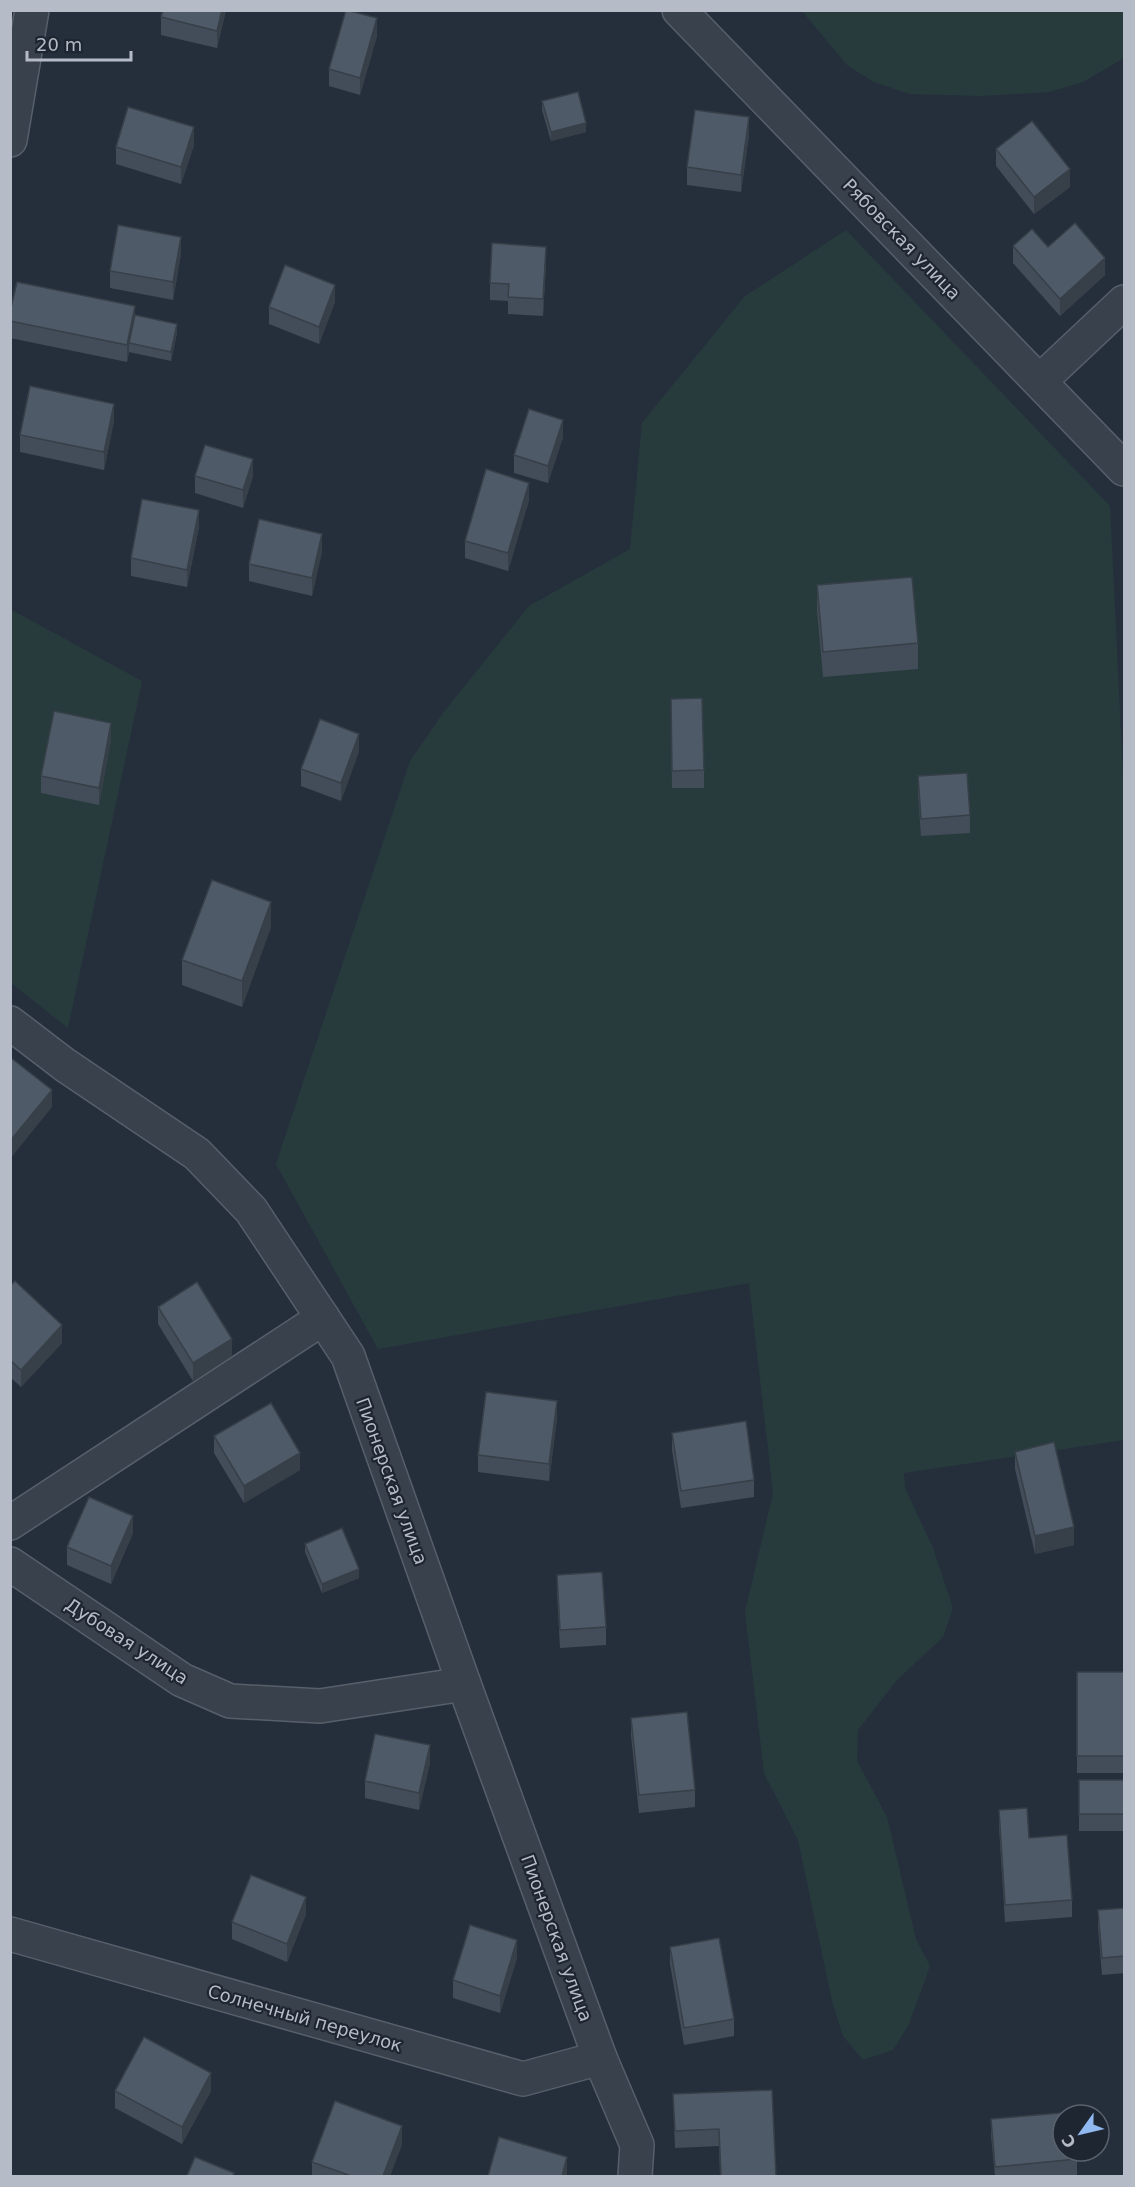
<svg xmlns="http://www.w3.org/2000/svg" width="1135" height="2187" font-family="'DejaVu Sans',sans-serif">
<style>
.green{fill:#273b3d}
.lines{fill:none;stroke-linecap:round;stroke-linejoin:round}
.minor-casing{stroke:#575f6a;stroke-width:36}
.minor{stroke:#39414c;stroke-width:33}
.wall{fill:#434d59}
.shaded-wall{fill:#373f48}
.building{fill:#4e5a67;stroke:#373f48;stroke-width:1.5}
.labels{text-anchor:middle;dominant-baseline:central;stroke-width:4.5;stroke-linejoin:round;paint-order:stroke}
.street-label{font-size:18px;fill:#b5bcc7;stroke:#1e2631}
</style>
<rect width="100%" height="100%" fill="#252f3c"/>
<g class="green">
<path d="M802 11H1124V58L1083 82 1049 92 981 96 910 94 874 82 848 66Z"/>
<path d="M846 230 1110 506 1124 795V1440L904 1473 905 1488 933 1548 953 1608 943 1637 897 1680 858 1730 857 1761 887 1817 916 1939 930 1966 909 2024 893 2050 863 2060 843 2036 833 2005 798 1840 764 1773 745 1612 773 1493 749 1283 378 1349 276 1164 410 761 443 713 529 606 630 549 642 423 744 297Z"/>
<path d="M10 609 142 681 68 1028 11 983Z"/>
</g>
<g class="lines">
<g class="minor-casing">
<g id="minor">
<path d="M679 10 1124 469"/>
<path d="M10 140 32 10"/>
<path d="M1040 381 1124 302"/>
<path d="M10 1023 65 1065 197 1154 251 1210 348 1356 464 1684 600 2058 637 2145 635 2176"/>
<path d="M10 1523 323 1318"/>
<path d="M10 1564 182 1680 230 1701 320 1706 464 1684"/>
<path d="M10 1934 523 2079 600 2058"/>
</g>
</g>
<use href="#minor" class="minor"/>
</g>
<g class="wall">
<path d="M226 10 217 48 161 35V17Z"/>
<path d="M377 36 360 95 329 86V69Z"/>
<path d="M542 101 586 132 551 141 542 110Z"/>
<path d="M749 135 741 192 687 185V167Z"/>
<path d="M194 145 181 184 116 164V147Z"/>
<path d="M996 149 1070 187 1034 214 996 166Z"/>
<path d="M1013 246 1048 247 1105 275 1060 316 1013 263Z"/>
<path d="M181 254 173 300 110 288V271Z"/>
<path d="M546 264 543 316 508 314V301L490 300V283Z"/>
<path d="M335 302 319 344 269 324V307Z"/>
<path d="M10 312 135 315 177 333 171 361 129 352 127 362 10 338Z"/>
<path d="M114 421 104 470 20 452V435Z"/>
<path d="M563 437 548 483 514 473V455Z"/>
<path d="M195 476H253L243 508 195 493Z"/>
<path d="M529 500 508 571 465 558V541Z"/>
<path d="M199 527 187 587 131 576V558Z"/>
<path d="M322 551 312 596 249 581V564Z"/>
<path d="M817 585 918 643V669L823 677 817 610Z"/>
<path d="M671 699 704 770V788H672Z"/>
<path d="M111 740 99 805 41 793V776Z"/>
<path d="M359 751 341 801 301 786V769Z"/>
<path d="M918 776 970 815V833L921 836 918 793Z"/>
<path d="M271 927 242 1007 182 985V960Z"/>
<path d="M10 1286 62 1343 21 1387 10 1377Z"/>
<path d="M158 1307 232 1356 193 1381 158 1324Z"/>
<path d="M557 1418 549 1481 478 1472V1455Z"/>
<path d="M672 1433 754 1480V1497L681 1508 672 1450Z"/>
<path d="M214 1436 300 1470 244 1503 214 1453Z"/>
<path d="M1015 1452 1074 1545 1035 1554 1015 1469Z"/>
<path d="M133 1533 111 1584 67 1565V1547Z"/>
<path d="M305 1544 359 1578 322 1593 305 1552Z"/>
<path d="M557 1575 606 1627V1645L560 1648 557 1592Z"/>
<rect x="1077" y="1672" width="48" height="101"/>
<path d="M631 1718 695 1790V1807L639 1813 631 1735Z"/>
<path d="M430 1763 419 1810 365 1798V1781Z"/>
<rect x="1079" y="1780" width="46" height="51"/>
<path d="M999 1810 1029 1838 1072 1900V1917L1005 1922 999 1827Z"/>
<path d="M1125 1908V1973L1102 1975 1098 1927V1910Z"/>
<path d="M306 1914 287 1962 232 1939V1922Z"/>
<path d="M670 1947 734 2019V2036L684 2045 670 1964Z"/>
<path d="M517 1958 500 2013 453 1998V1980Z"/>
<path d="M772 2090 776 2176H720L719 2146 675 2148 673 2094Z"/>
<path d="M115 2091H211L182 2144 115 2108Z"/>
<path d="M991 2119 1077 2159V2176H995L991 2136Z"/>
<path d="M402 2144 390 2176H312V2162Z"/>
</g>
<g class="shaded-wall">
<path d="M222 10H226L217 48V31Z"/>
<path d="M377 18V36L360 95V78Z"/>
<path d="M749 117V135L741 192V175Z"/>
<path d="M586 123V132L551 141V132Z"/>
<path d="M194 127V145L181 184V167Z"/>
<path d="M1070 169V187L1034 214V197Z"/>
<path d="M181 237V254L173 300V282Z"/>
<path d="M546 247V264L543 316V299Z"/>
<path d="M1105 258V275L1060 316V299Z"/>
<path d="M335 285V302L319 344V327Z"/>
<path d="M135 306V324L129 343V352L127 362V345Z"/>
<path d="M177 324V333L171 361V352Z"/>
<path d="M114 404V421L104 470V452Z"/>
<path d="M563 420V437L548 483V466Z"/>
<path d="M253 459V476L243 508V490Z"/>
<path d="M529 483V500L508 571V553Z"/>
<path d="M199 510V527L187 587V570Z"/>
<path d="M322 534V551L312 596V578Z"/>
<path d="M111 723V740L99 805V788Z"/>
<path d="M359 734V751L341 801V783Z"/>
<path d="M271 902V927L242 1007V981Z"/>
<path d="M52 1090V1107L10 1159V1141Z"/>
<path d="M62 1325V1343L21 1387V1370Z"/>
<path d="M232 1339V1356L193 1381V1363Z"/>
<path d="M557 1401V1418L549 1481V1464Z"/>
<path d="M300 1453V1470L244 1503V1486Z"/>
<path d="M133 1516V1533L111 1584V1566Z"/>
<path d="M1074 1527V1545L1035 1554V1536Z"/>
<path d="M359 1569V1578L322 1593V1584Z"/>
<path d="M430 1745V1763L419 1810V1793Z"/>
<path d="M306 1897V1914L287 1962V1944Z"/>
<path d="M517 1940V1958L500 2013V1996Z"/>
<path d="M211 2073V2091L182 2144V2127Z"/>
<path d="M402 2126V2144L390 2176H383Z"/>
<path d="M567 2157V2176H562Z"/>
</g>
<g class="building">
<path d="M163 10H222L217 31 161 17Z"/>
<path d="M346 10 377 18 360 78 329 69Z"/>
<path d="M578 92 586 123 551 132 542 101Z"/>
<path d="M128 107 194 127 181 167 116 147Z"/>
<path d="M695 110 749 117 741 175 687 167Z"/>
<path d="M1032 121 1070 169 1034 197 996 149Z"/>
<path d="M1075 223 1105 258 1060 299 1013 246 1032 229 1048 247Z"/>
<path d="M118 225 181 237 173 282 110 271Z"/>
<path d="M492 243 546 247 543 299 508 297 509 284 490 283Z"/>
<path d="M285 265 335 285 319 327 269 307Z"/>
<path d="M17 282 135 306 127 345 10 321V312Z"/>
<path d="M135 315 177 324 171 352 129 343Z"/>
<path d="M30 386 114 404 104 452 20 435Z"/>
<path d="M529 409 563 420 548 466 514 455Z"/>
<path d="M205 445 253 459 243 490 195 476Z"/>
<path d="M486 469 529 483 508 553 465 541Z"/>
<path d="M142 499 199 510 187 570 131 558Z"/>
<path d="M259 519 322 534 312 578 249 564Z"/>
<path d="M912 577 918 643 823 652 817 585Z"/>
<path d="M702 698 704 770 672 771 671 699Z"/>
<path d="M54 711 111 723 99 788 41 776Z"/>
<path d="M320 719 359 734 341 783 301 769Z"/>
<path d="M967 773 970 815 921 819 918 776Z"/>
<path d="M212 880 271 902 242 981 182 960Z"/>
<path d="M10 1057 52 1090 10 1141Z"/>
<path d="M15 1281 62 1325 21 1370 10 1360V1286Z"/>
<path d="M197 1282 232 1339 193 1363 158 1307Z"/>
<path d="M486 1392 557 1401 549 1464 478 1455Z"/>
<path d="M271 1403 300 1453 244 1486 214 1436Z"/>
<path d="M746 1421 754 1480 681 1491 672 1433Z"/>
<path d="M1054 1442 1074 1527 1035 1536 1015 1452Z"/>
<path d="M89 1497 133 1516 111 1566 67 1547Z"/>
<path d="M342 1528 359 1569 322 1584 305 1544Z"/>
<path d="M602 1572 606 1627 560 1630 557 1575Z"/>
<rect x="1077" y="1672" width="48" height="84"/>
<path d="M687 1712 695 1790 639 1795 631 1718Z"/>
<path d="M375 1734 430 1745 419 1793 365 1781Z"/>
<rect x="1079" y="1780" width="46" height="34"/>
<path d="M1027 1808 1029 1838 1067 1835 1072 1900 1005 1905 999 1810Z"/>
<path d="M251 1875 306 1897 287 1944 232 1922Z"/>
<path d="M1125 1908V1956L1102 1958 1098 1910Z"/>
<path d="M470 1925 517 1940 500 1996 453 1980Z"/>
<path d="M719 1938 734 2019 684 2028 670 1947Z"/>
<path d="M144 2037 211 2073 182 2127 115 2091Z"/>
<path d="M772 2090 776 2176H721L719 2129 675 2131 673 2094Z"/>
<path d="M335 2101 402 2126 383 2176H351L312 2162Z"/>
<path d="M1072 2112 1073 2115H1063V2151H1076L1077 2159 995 2167 991 2119Z"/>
<path d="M499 2137 567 2157 562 2176H488Z"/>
<path d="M195 2157 234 2173 233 2176H187Z"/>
</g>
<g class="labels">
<g class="street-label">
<text transform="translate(902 239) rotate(46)">Рябовская улица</text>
<text transform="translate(392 1481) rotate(70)">Пионерская улица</text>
<text transform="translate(127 1641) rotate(33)">Дубовая улица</text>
<text transform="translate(557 1938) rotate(70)">Пионерская улица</text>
<text transform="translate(305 2018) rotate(16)">Солнечный переулок</text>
</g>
</g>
<rect width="1135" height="2187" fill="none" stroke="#b5bcc7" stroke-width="24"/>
<g transform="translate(1081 2133) rotate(236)"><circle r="28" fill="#1e2631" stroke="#5a626d" stroke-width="1.5"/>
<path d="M0-4.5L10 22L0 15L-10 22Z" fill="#90b8f1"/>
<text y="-9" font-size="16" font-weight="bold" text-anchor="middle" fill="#b5bcc7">С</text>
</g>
<path d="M27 51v9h104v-9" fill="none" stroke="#b5bcc7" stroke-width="3"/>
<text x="36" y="51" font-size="18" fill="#b5bcc7" stroke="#1e2631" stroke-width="4.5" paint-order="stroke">20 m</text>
</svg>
